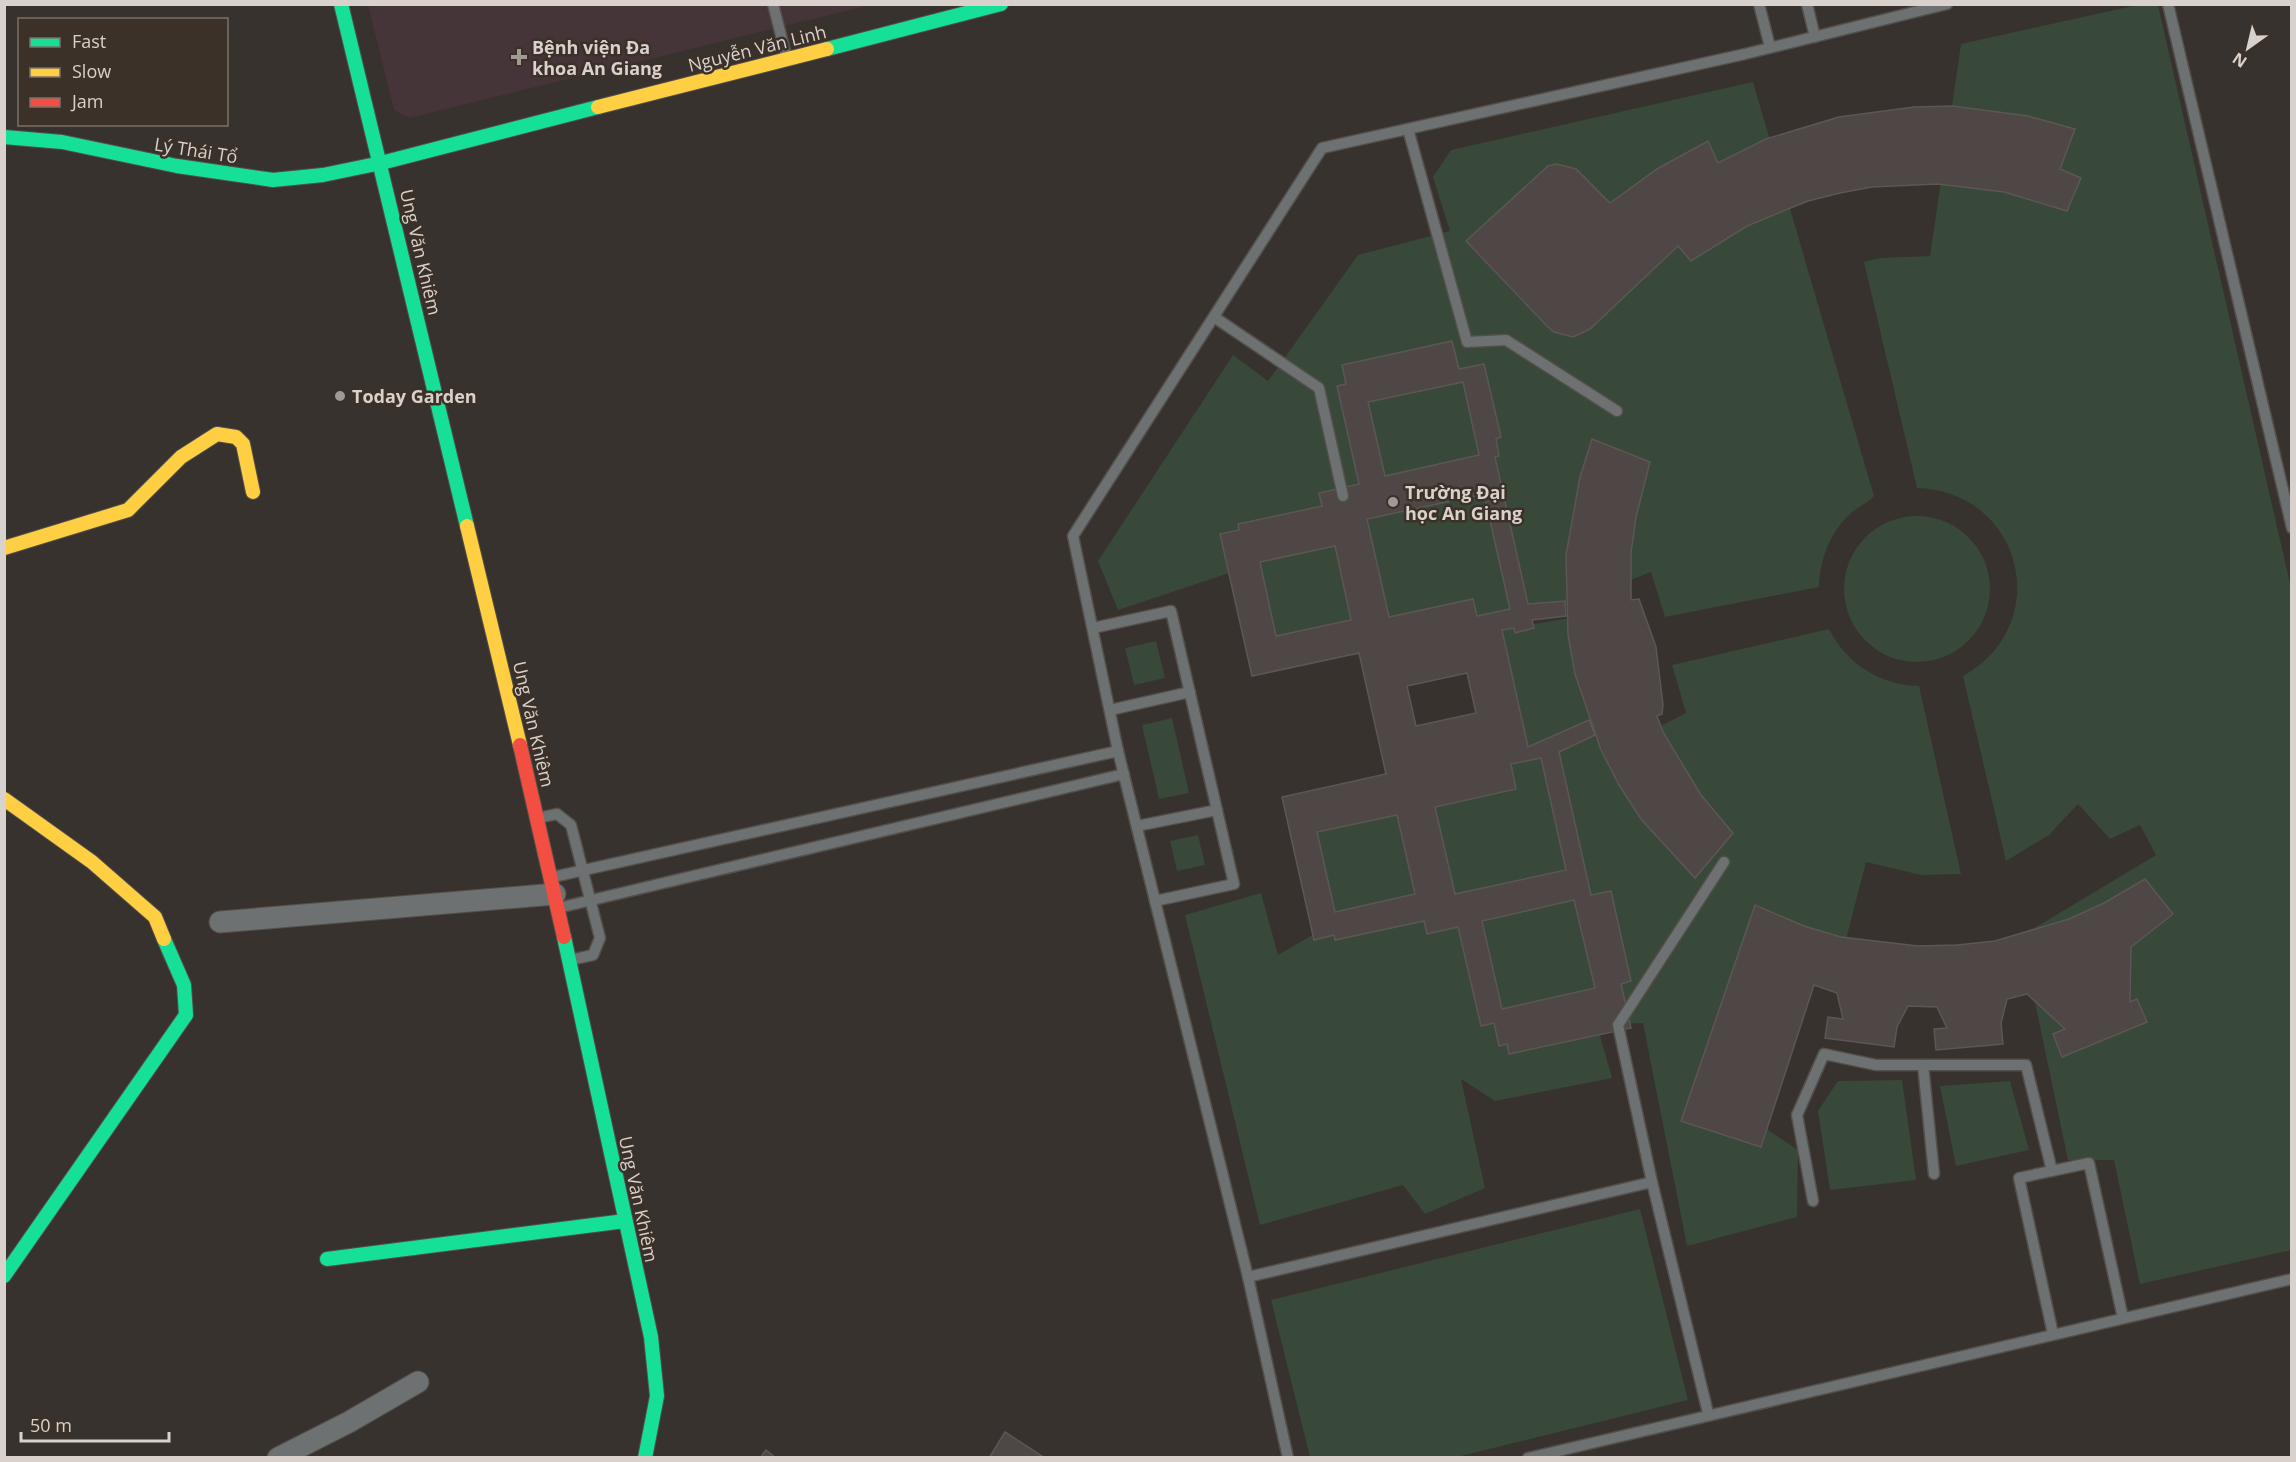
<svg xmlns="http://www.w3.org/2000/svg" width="2296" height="1462" font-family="'Open Sans',sans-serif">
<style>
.medical{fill:#463538}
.green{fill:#384839}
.building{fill:#4f4646;stroke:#5c5756;stroke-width:1.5;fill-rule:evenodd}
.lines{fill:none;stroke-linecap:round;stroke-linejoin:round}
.lane-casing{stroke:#534f4a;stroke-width:13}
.street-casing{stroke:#534f4a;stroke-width:23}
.fast-casing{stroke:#534f4a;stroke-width:16}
.slow-casing{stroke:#534f4a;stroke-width:16}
.jam-casing{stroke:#534f4a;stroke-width:16}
.lane{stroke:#6d7172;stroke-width:10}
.street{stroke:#6d7172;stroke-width:21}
.fast{stroke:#16e098;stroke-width:14}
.slow{stroke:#ffcf43;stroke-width:14}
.jam{stroke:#f24e42;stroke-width:14}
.poi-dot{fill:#a09994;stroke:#3b3129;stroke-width:2}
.labels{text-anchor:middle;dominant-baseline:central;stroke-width:5;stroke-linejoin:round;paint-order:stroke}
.poi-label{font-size:18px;font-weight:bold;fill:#d8d1cc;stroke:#3b3129;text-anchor:start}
.street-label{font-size:18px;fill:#d8d1cc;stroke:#3b3129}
</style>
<rect width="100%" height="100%" fill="#37322d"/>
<path class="medical" d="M368 5H870L409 118 394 110Z"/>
<g class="green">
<path d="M2137 5H2158L2291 588V1250L2140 1284 2114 1160H2068L2021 936 2156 855 2140 825 2110 839 2078 804 2049 835 2006 861 1963 676C2056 624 2022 491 1917 488L1864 262 1880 258 1930 256 1961 44Z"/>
<path d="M1753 82 1874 496C1868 503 1858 507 1851 513 1830 532 1820 559 1819 587L1665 617 1651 572 1504 629 1583 616 1625 744 1686 713 1672 665 1829 629C1847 664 1880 685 1919 686L1961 874 1921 875 1866 862 1841 959 1785 966 1759 1124 1798 1150 1797 1217 1687 1246 1643 1023 1597 1025 1612 1078 1495 1101 1461 1079 1485 1188 1425 1214 1403 1185 1260 1225 1185 915 1261 893 1278 955 1321 930 1292 822 1493 737 1477 640 1270 666 1247 567 1118 610 1098 561 1233 355 1268 381 1358 255 1450 231 1433 177 1451 150Z"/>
<circle cx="1917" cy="589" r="73"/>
<path d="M1156 641 1165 678 1134 685 1125 648Z"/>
<path d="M1172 718 1189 793 1159 799 1142 725Z"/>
<path d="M1198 835 1205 865 1177 871 1170 841Z"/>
<path d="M1902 1080 1916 1180 1830 1190 1818 1111 1838 1081Z"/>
<path d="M2010 1081 2029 1150 1956 1166 1940 1086Z"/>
<path d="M1640 1209 1688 1400 1457 1457H1310L1271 1300Z"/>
</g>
<g class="building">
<path d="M1952 106 2028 116 2075 129 2060 169 2081 178 2067 211 2004 192 1938 184 1872 187 1840 193 1808 201 1747 226 1691 261 1678 246 1590 329 1573 337 1554 332 1547 326 1466 241 1548 166 1557 164 1576 169 1610 203 1657 169 1708 141 1718 163 1766 139 1839 117 1914 107Z"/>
<path d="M1452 341 1459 369 1484 364 1501 437 1496 439 1499 456 1495 457 1528 604 1565 601 1566 616 1532 620 1534 628 1515 633 1514 628 1502 630 1528 747 1589 720 1595 735 1559 752 1591 895 1611 891 1631 981 1621 984 1631 1028 1509 1054 1507 1044 1499 1046 1494 1023 1481 1026 1458 927 1427 934 1424 921 1335 940 1334 935 1314 940 1282 797 1386 774 1359 653 1252 676 1220 534 1239 530 1238 524 1322 506 1319 493 1359 484 1337 386 1346 384 1342 365ZM1463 382 1479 455 1385 476 1368 402ZM1484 494 1510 609 1477 616 1473 599 1389 617 1367 519ZM1335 546 1351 620 1276 636 1260 562ZM1467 673 1476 713 1416 726 1407 686ZM1541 758 1566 870 1455 894 1435 807 1516 789 1511 764ZM1397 815 1415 894 1335 912 1317 832ZM1574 900 1595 988 1502 1009 1482 921Z"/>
<path d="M1592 439 1650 462 1636 517 1631 553V600L1639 599 1656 647 1663 705 1662 714 1657 716 1663 732 1701 795 1733 833 1695 878 1641 819 1619 785 1601 750 1575 674 1568 635 1566 555 1580 477Z"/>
<path d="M2145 879 2173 914 2131 947 2130 1002 2137 999 2147 1022 2062 1057 2053 1034 2065 1029 2027 994 2007 999 2001 1023 2003 1044 1936 1050 1934 1029 1947 1028 1937 1007 1908 1006 1897 1027 1894 1047 1825 1038 1828 1017 1843 1019 1837 993 1814 985 1761 1147 1681 1121 1755 905 1804 926 1841 937 1918 946 1957 945 1995 941 2069 919 2104 903Z"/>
<path d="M1005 1432 1045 1458H989Z"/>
<path d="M766 1450 776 1458H760Z"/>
</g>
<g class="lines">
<g class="lane-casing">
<g id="lane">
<path d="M773 4 787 59"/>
<path d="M1759 4 1770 47"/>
<path d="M1807 4 1815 37"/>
<path d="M2168 4 2292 528"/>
<path d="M1408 129 1467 342 1506 340 1617 411"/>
<path d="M1214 317 1319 388 1343 496"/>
<path d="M1093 628 1171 611 1234 884 1155 901"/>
<path d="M1110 710 1190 692"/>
<path d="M538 818 557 814 571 825 600 938 593 955 570 960"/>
<path d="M1137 826 1217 810"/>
<path d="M553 877 1118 751"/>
<path d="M558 908 1124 774"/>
<path d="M1923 1065 1934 1174"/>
<path d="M1652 1182 1618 1025 1724 862"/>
<path d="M1813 1201 1797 1115 1824 1054 1876 1065H2026L2052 1171"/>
<path d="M1248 1277 1652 1182 1708 1413"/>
<path d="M2053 1334 2019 1178 2089 1163 2123 1318"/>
<path d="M1288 1458 1248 1277 1118 751 1073 536 1322 148 1745 54 1947 4"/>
<path d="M1528 1458 2292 1279"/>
</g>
</g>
<g class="street-casing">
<g id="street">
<path d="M220 922 555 894"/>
<path d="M278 1458 349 1422 418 1382"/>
</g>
</g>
<g class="fast-casing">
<g id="fast">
<path d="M341 4 467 526"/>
<path d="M827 49 1001 4"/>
<path d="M4 137 62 142 177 166 273 180 323 175 381 163 598 107"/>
<path d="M564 937 651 1337 657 1396 645 1458"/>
<path d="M327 1259 625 1221"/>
<path d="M4 1276 186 1015 184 985 164 939"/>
</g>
</g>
<g class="slow-casing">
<g id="slow">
<path d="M598 107 827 49"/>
<path d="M467 526 520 745"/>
<path d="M4 548 128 510 181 457 217 434 236 437 243 444 253 492"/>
<path d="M4 799 92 862 155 917 164 939"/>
</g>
</g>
<g class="jam-casing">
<path id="jam" d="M520 745 564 937"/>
</g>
<use href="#lane" class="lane"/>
<use href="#street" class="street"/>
<use href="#fast" class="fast"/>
<use href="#slow" class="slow"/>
<use href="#jam" class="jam"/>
</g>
<g class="poi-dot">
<path d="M516 48h6v6h6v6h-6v6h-6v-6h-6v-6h6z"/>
<circle cx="340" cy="396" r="6"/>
<circle cx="1393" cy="502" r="6"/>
</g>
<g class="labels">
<g class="poi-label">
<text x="532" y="47">Bệnh viện Đa<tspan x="532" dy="21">khoa An Giang</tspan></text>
<text x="352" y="396">Today Garden</text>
<text x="1405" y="492">Trường Đại<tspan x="1405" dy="21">học An Giang</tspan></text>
</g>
<g class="street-label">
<text transform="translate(757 48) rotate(-14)">Nguyễn Văn Linh</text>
<text transform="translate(196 150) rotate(9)">Lý Thái Tổ</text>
<text transform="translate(421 252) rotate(77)">Ung Văn Khiêm</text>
<text transform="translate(534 724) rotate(77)">Ung Văn Khiêm</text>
<text transform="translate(639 1199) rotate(78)">Ung Văn Khiêm</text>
</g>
</g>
<rect width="2296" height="1462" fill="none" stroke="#d8d1cc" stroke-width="12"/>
<rect x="18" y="18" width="210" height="108" fill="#3b3129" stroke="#7a716a" stroke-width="1.5"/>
<rect x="30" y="38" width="30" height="9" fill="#16e098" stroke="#7a716a" stroke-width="1.5"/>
<text x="72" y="48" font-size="18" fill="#d8d1cc">Fast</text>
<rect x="30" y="68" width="30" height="9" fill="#ffcf43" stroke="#7a716a" stroke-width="1.5"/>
<text x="72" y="78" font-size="18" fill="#d8d1cc">Slow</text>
<rect x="30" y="98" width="30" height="9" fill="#f24e42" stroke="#7a716a" stroke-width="1.5"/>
<text x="72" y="108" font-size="18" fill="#d8d1cc">Jam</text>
<g transform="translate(2248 48) rotate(214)" stroke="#3b3129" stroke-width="4.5" paint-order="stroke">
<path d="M0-4.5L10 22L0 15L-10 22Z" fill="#d8d1cc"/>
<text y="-9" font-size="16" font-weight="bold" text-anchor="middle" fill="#d8d1cc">N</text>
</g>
<path d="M21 1432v9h148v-9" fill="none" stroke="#d8d1cc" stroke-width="3"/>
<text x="30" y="1432" font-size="18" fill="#d8d1cc" stroke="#3b3129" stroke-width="4.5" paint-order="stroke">50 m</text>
</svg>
